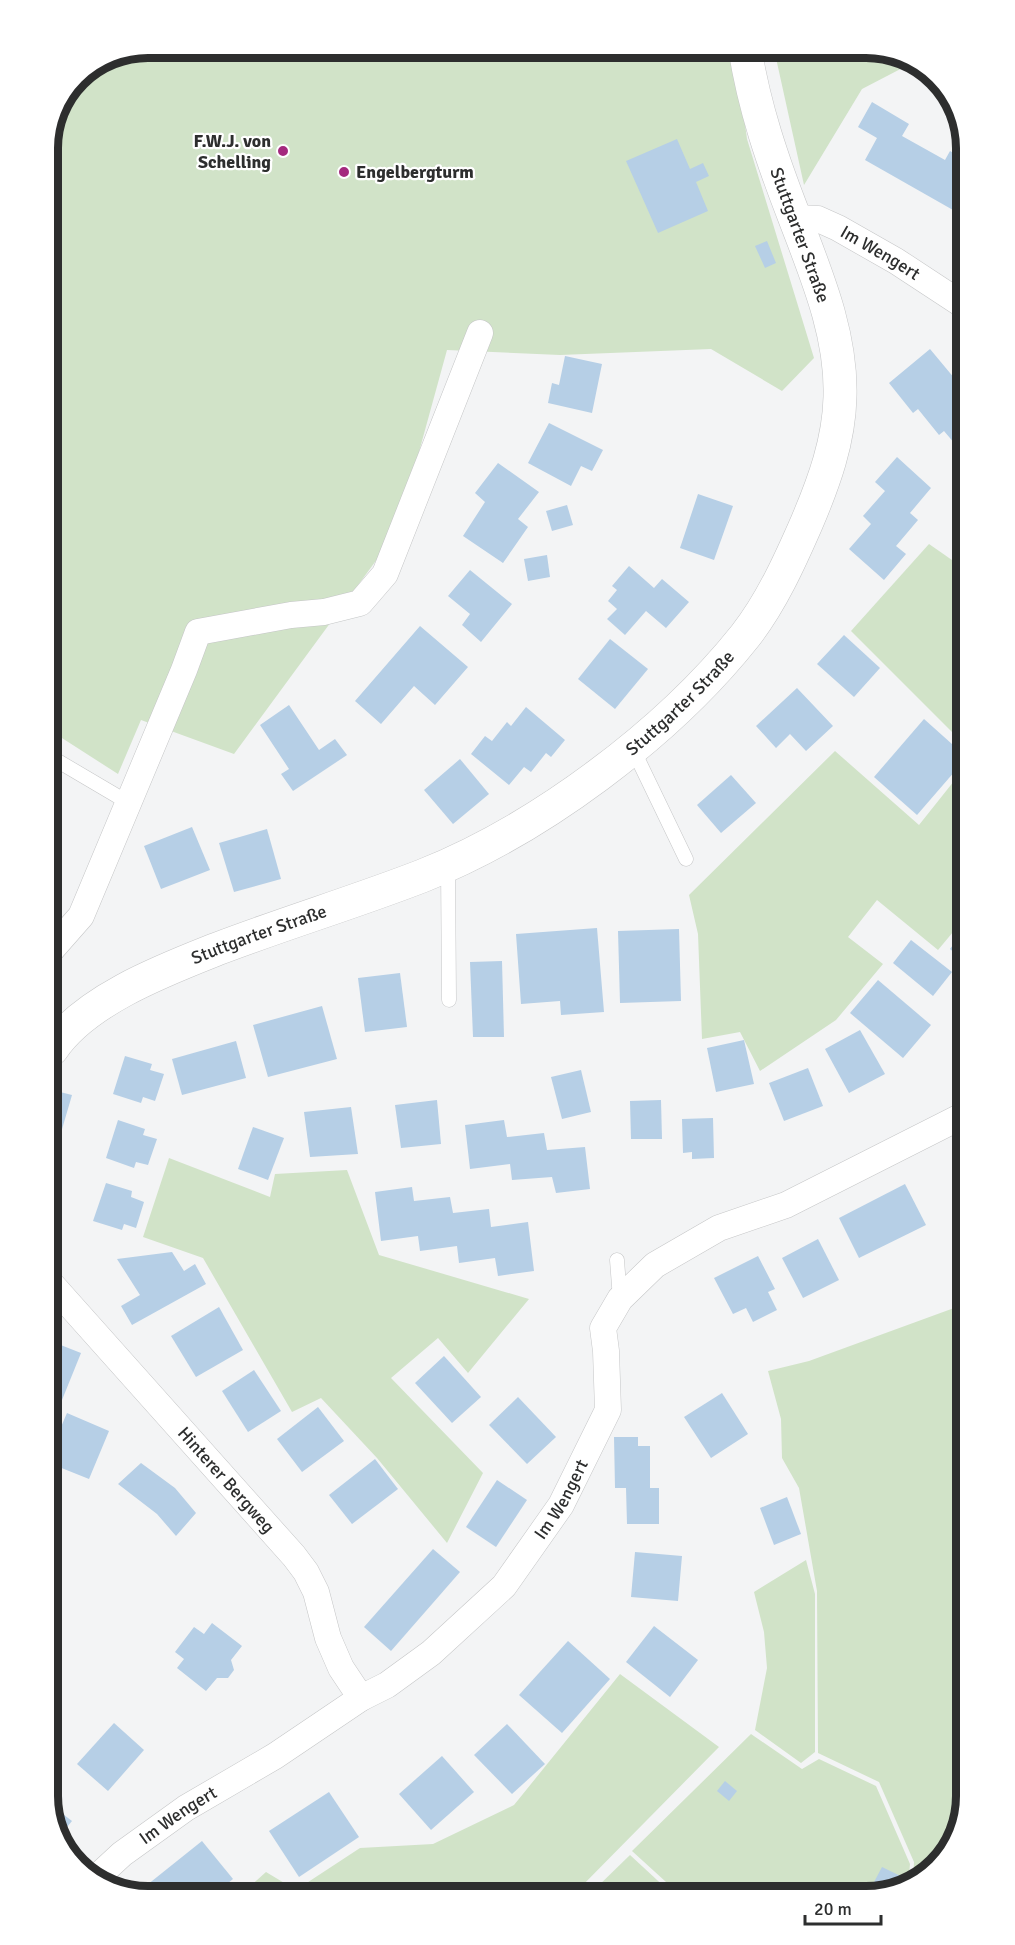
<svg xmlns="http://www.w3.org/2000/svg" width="1015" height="1945" font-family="Signika,sans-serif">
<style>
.green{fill:#d1e3c8}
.building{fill:#b6cfe6}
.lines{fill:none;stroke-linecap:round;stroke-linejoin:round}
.service-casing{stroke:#c5c6c7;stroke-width:15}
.minor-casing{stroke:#c5c6c7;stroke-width:27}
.secondary-casing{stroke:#c5c6c7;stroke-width:34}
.service{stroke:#fff;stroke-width:14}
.minor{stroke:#fff;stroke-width:26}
.secondary{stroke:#fff;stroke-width:33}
.poi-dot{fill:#a4297e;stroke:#fff;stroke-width:2}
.labels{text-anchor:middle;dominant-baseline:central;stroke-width:4.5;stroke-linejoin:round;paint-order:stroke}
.poi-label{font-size:18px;font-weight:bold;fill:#2d2e2e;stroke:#fff;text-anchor:end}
.street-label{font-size:18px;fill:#2d2e2e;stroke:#fff}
.rim{fill:none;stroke:#2d2e2e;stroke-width:8}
</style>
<rect width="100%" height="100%" fill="#f3f4f5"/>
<g class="green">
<path d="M874 48 912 63 862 89 804 185 774 49Z"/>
<path d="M735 50 747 139 814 358 782 391 711 349 560 355 447 350 397 532 234 754 141 720 118 774 51 731 48 142 78 77 110 56Z"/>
<path d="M929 544 962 567V742L851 631Z"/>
<path d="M835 751 919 825 962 771 963 920 938 950 877 900 848 937 883 964 836 1020 760 1071 740 1032 702 1039 698 934 689 895Z"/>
<path d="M169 1158 270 1197 275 1174 347 1170 379 1255 529 1299 468 1373 438 1338 391 1378 483 1473 447 1543 377 1458 321 1398 292 1412 203 1258 143 1237Z"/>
<path d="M965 1304 967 1797 950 1853 913 1883 914 1862 879 1782 818 1753 817 1591 799 1488 782 1458 781 1419 768 1371 809 1361Z"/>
<path d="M806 1560 815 1594V1752L801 1763 755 1730 767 1668 764 1632 754 1592Z"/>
<path d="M620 1674 719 1747 575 1893 239 1896 266 1872 296 1890 360 1848 433 1844 514 1805Z"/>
<path d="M751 1734 802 1769 819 1759 876 1786 910 1864 908 1887 905 1889 677 1892 632 1851Z"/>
<path d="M630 1855 670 1892H592Z"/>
</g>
<g class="building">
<path d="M872 102 909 124 902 136 945 160 950 151 960 157V198L953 210 865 160 877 138 858 127Z"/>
<path d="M677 139 690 169 703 163 709 176 696 182 708 211 658 233 626 161Z"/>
<path d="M767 241 776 263 765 268 755 246Z"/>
<path d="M930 349 955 379 961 374V451L944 431 939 435 918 409 913 413 889 383Z"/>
<path d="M565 356 602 364 592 413 548 403 552 383 559 385Z"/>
<path d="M549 423 603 450 592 471 581 466 571 486 528 463Z"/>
<path d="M897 457 931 488 910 513 918 520 896 546 906 554 884 580 849 549 871 524 863 516 885 491 875 482Z"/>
<path d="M498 463 539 492 518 519 528 527 503 563 463 536 485 502 475 493Z"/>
<path d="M698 494 733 506 714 560 680 548Z"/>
<path d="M567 505 573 525 552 531 546 511Z"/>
<path d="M547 555 550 577 528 581 524 559Z"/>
<path d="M629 566 654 588 662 579 689 602 666 628 646 611 625 635 607 619 617 609 608 601 617 590 612 586Z"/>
<path d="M470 570 512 604 481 642 462 625 470 614 448 596Z"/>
<path d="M420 626 468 667 435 705 414 686 381 724 355 701Z"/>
<path d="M844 635 880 668 854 697 817 664Z"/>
<path d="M610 639 648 669 615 709 578 679Z"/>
<path d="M797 688 833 726 806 751 790 734 776 748 756 726Z"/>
<path d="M289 705 319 750 335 739 347 755 293 791 281 774 289 769 260 725Z"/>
<path d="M526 707 565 740 551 757 546 753 531 772 524 767 509 785 471 754 485 736 492 741 507 722 511 726Z"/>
<path d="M924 719 962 753V763L917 815 874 777Z"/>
<path d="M460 759 489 794 453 824 424 790Z"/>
<path d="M731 775 756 803 721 833 697 805Z"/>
<path d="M192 827 210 870 161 889 144 846Z"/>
<path d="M267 829 281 879 234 892 219 843Z"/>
<path d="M597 928 604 1012 561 1015 560 1001 521 1004 516 934Z"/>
<path d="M679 929 681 1001 620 1003 618 931Z"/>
<path d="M963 932V960L950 949Z"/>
<path d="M911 940 952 972 933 996 893 963Z"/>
<path d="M502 961 504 1037H473L470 962Z"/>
<path d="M400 973 407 1027 365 1032 358 978Z"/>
<path d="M878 980 931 1025 903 1058 850 1013Z"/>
<path d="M322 1006 337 1059 268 1077 253 1025Z"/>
<path d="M860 1030 885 1074 849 1093 825 1049Z"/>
<path d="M744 1040 754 1084 716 1092 707 1048Z"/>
<path d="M236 1041 246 1078 182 1095 172 1059Z"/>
<path d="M125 1056 152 1064 150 1070 164 1074 155 1101 143 1097 141 1103 113 1094Z"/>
<path d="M808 1068 823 1106 784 1121 769 1083Z"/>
<path d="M581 1070 591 1112 562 1119 551 1077Z"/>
<path d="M52 1090 72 1095 53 1160Z"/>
<path d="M437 1100 441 1144 401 1148 395 1105Z"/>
<path d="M661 1100 662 1139H631L630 1101Z"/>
<path d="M351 1107 358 1154 310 1157 304 1112Z"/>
<path d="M713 1118 714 1158 692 1159V1152L683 1153 682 1119Z"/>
<path d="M118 1120 145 1129 143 1135 157 1139 148 1165 136 1162 134 1168 106 1158Z"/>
<path d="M504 1120 507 1137 544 1133 547 1150 585 1147 590 1189 556 1193 552 1177 512 1180 510 1164 470 1169 465 1125Z"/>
<path d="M253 1127 284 1138 268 1180 238 1169Z"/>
<path d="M964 1169V1189L955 1175Z"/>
<path d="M106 1183 132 1191 131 1197 144 1202 136 1228 124 1224 122 1230 93 1221Z"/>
<path d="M905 1184 926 1225 859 1258 839 1218Z"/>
<path d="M412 1187 414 1201 450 1197 453 1213 489 1209 491 1227 528 1222 534 1271 498 1276 495 1258 459 1263 457 1246 420 1251 418 1236 381 1241 375 1192Z"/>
<path d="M818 1239 839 1280 803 1298 782 1258Z"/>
<path d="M172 1252 184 1271 195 1264 206 1284 132 1325 121 1306 140 1295 117 1259Z"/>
<path d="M758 1256 775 1289 768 1292 777 1310 753 1322 746 1308 733 1314 714 1278Z"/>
<path d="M219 1307 243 1350 196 1377 171 1336Z"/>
<path d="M53 1342 81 1353 62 1400 54 1397Z"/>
<path d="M444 1356 481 1397 452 1423 415 1383Z"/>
<path d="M254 1370 281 1411 248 1432 222 1391Z"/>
<path d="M722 1393 748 1434 711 1458 684 1417Z"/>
<path d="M518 1397 556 1437 527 1464 489 1425Z"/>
<path d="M318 1407 344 1441 302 1472 277 1439Z"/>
<path d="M67 1413 109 1431 89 1479 54 1465V1443Z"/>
<path d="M614 1437H638V1446H650V1488H659V1524H627L626 1488H615Z"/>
<path d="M375 1459 398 1489 352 1524 329 1495Z"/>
<path d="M141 1463 175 1488 196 1513 176 1536 157 1514 118 1484Z"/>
<path d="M497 1480 527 1500 496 1547 466 1527Z"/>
<path d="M787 1497 801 1534 774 1545 760 1508Z"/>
<path d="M433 1549 460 1572 391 1651 364 1627Z"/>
<path d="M635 1552 682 1556 678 1601 631 1597Z"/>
<path d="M212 1623 242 1646 231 1660 234 1670 228 1678H217L206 1691 177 1668 184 1659 175 1652 194 1627 204 1634Z"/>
<path d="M654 1626 698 1660 670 1697 626 1662Z"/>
<path d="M568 1641 610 1679 562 1733 519 1695Z"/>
<path d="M55 1688 61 1690 55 1707Z"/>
<path d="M114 1723 144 1750 108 1791 77 1764Z"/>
<path d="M507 1724 545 1764 512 1794 474 1755Z"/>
<path d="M442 1756 474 1792 431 1830 399 1794Z"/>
<path d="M725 1781 737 1791 729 1801 717 1791Z"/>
<path d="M329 1792 359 1837 299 1877 269 1831Z"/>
<path d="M55 1808 72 1821 58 1838 56 1835Z"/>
<path d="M202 1841 233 1879 212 1896 139 1895 137 1893Z"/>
<path d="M882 1867 913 1882 912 1884 905 1889 885 1890 873 1884Z"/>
</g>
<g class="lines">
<g class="service-casing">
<g id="service">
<path d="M632 747 686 859"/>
<path d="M51 757 129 803"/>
<path d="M448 866 449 1000"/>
<path d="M617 1260 620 1299"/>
</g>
</g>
<g class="minor-casing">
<g id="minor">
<path id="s1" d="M795 218 818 219 838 228 896 261 960 303"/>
<path d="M52 949 81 916 184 670 198 632 291 615 324 612 360 603 385 574 480 333"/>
<path id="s2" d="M53 1286 294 1556 306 1572 316 1592 328 1638 341 1668 361 1698"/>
<path id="s3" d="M95 1879 122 1854 186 1808 275 1756 361 1698 387 1685 431 1653 504 1586 561 1505 608 1410 606 1351 603 1328 620 1299 655 1265 719 1228 786 1205 964 1115"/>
</g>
</g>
<g class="secondary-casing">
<g id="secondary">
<path id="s4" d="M52 1049C85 1000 164 970 217 949 285 923 355 902 422 876 538 830 667 734 745 636 771 603 790 561 807 522 824 482 839 441 840 397 842 334 816 274 794 216 773 162 754 107 745 49"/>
</g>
</g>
<use href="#service" class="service"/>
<use href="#minor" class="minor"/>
<use href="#secondary" class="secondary"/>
</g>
<g class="poi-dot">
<circle cx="283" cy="151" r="6"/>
<circle cx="344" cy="172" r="6"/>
</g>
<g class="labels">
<g class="poi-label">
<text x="271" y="141">F.W.J. von<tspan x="271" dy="21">Schelling</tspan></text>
<text x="356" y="172" text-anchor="start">Engelbergturm</text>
</g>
<g class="street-label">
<text transform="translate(800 235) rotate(70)">Stuttgarter Straße</text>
<text stroke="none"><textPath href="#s1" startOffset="94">Im Wengert</textPath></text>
<text stroke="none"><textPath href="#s4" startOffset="726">Stuttgarter Straße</textPath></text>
<text stroke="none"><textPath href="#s4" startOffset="240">Stuttgarter Straße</textPath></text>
<text stroke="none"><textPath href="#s2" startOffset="260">Hinterer Bergweg</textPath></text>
<text stroke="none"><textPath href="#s3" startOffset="609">Im Wengert</textPath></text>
<text stroke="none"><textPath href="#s3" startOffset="105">Im Wengert</textPath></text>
</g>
</g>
<path d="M0 0H1015V1945H0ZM148 58H866A90 90 0 0 1 956 148V1796A90 90 0 0 1 866 1886H148A90 90 0 0 1 58 1796V148A90 90 0 0 1 148 58Z" fill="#fff" fill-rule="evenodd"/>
<path class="rim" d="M148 58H866A90 90 0 0 1 956 148V1796A90 90 0 0 1 866 1886H148A90 90 0 0 1 58 1796V148A90 90 0 0 1 148 58Z"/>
<path d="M805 1915v9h76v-9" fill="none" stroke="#2d2e2e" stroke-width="3"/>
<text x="814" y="1915" font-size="18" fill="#2d2e2e" stroke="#ffffff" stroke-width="4.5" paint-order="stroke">20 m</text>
</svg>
